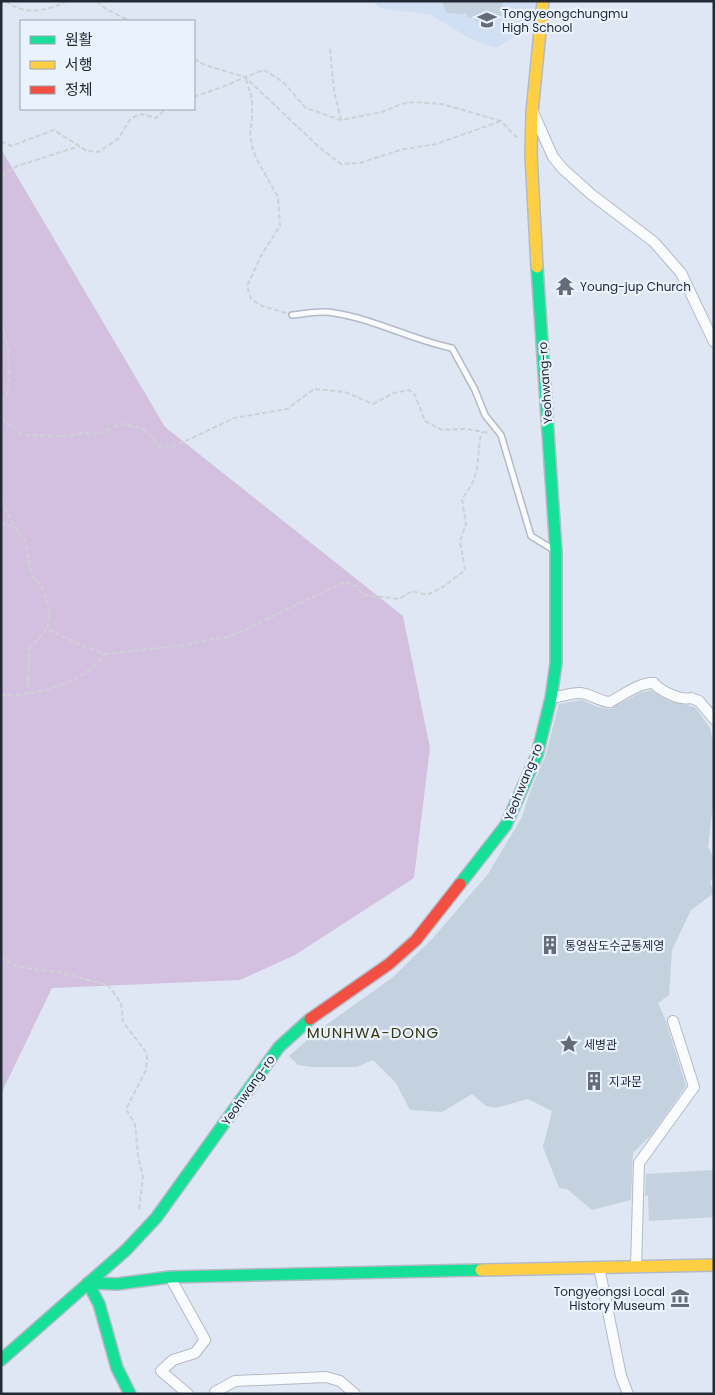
<svg xmlns="http://www.w3.org/2000/svg" width="715" height="1395" font-family="Poppins,'Noto Sans KR',sans-serif">
<style>
.built{fill:#d1dff4}
.green{fill:#d3c0e1}
.building{fill:#c3d2de}
.lines{fill:none;stroke-linecap:round;stroke-linejoin:round}
.lane-casing{stroke:#b4bac5;stroke-width:8}
.street-casing{stroke:#b4bac5;stroke-width:12}
.fast-casing{stroke:#b4bac5;stroke-width:14}
.slow-casing{stroke:#b4bac5;stroke-width:14}
.jam-casing{stroke:#b4bac5;stroke-width:14}
.path{stroke:#ced1d5;stroke-width:2;stroke-dasharray:5 2.5;stroke-linecap:butt}
.lane{stroke:#fafbfd;stroke-width:5}
.street{stroke:#fafbfd;stroke-width:10}
.fast{stroke:#16e098;stroke-width:11}
.slow{stroke:#ffcf43;stroke-width:11}
.jam{stroke:#f24e42;stroke-width:11}
.labels{text-anchor:middle;dominant-baseline:central;stroke-width:4.5;stroke-linejoin:round;paint-order:stroke}
.poi-label{font-size:12px;fill:#232a35;stroke:#eaf2fe;text-anchor:start}
.street-label{font-size:12px;fill:#232a35;stroke:#eaf2fe}
.quarter-label{font-size:15px;letter-spacing:1px;fill:#36380f;stroke:#eaf2fe}
</style>
<rect width="100%" height="100%" fill="#dfe7f4"/>
<path class="built" d="M372 1H535L533 25 496 48 469 38 431 15 380 8Z"/>
<path class="green" d="M1 149 165 427 403 616 430 748 414 878 295 955 240 980 52 988 1 1094Z"/>
<g class="building">
<path d="M443 1H503L501 17 494 16 493 20H487L486 23 475 21 476 18 467 17V14L447 13 443 6Z"/>
<path d="M651 690 669 701 695 707 710 728 714 746V804L712 812 708 847 714 858V876L710 882 714 893 691 910 672 950 669 995 658 1003 666 1021 686 1086 652 1134 633 1153 631 1200 592 1210 567 1189 559 1188 543 1147 552 1111 528 1099 495 1108 486 1106 472 1094 442 1112 410 1110 396 1083 373 1060 357 1067H313L298 1065 289 1056 315 1033 393 977 432 939 488 874 522 817 530 792 545 757 559 704 582 700 598 707 610 709 640 693Z"/>
<path d="M714 1170V1217L649 1221 648 1195 645 1196 646 1174Z"/>
</g>
<g class="lines">
<g class="lane-casing">
<path id="lane" d="M292 315C306 314 321 310 334 313 375 319 412 340 452 348L475 390 485 415 501 435 531 536 554 550"/>
</g>
<g class="street-casing">
<g id="street">
<path d="M533 112 553 157 563 169 592 195 654 242 681 273 714 342"/>
<path d="M551 698C560 697 570 693 579 693 590 693 600 702 610 702 623 695 640 682 654 683 660 691 681 701 691 698L699 701 714 719"/>
<path d="M599 1267 621 1376 628 1394"/>
<path d="M636 1267 639 1163 694 1087 673 1021"/>
<path d="M170 1277 205 1340 195 1353 173 1360 161 1371 188 1394"/>
<path d="M215 1392 235 1381 326 1377 340 1381 355 1394"/>
</g>
</g>
<g class="fast-casing">
<g id="fast">
<path d="M460 884 506 825 537 755 551 698 556 663V552L537 267"/>
<path d="M1 1360 126 1250 156 1218 279 1047 310 1019"/>
<path d="M130 1394 117 1368 99 1304 88 1283 117 1284 170 1277 481 1270"/>
</g>
</g>
<g class="slow-casing">
<g id="slow">
<path d="M537 267 531 154 532 112 543 1"/>
<path d="M481 1270 714 1265"/>
</g>
</g>
<g class="jam-casing">
<path id="jam" d="M310 1019 389 964 416 940 460 884"/>
</g>
<g class="path">
<path d="M6 1C23 16 48 11 67 1"/>
<path d="M97 1 106 9 130 21"/>
<path d="M330 49 334 91 341 120"/>
<path d="M194 59 205 65 245 77 320 148 341 164 360 163 400 150 436 144 501 121"/>
<path d="M246 79 252 99V120L250 132 252 146 256 158 278 197 280 226 262 254 247 286 251 299 262 306 286 313"/>
<path d="M194 97 228 85 245 77 264 70 283 82 306 108 341 120 382 112 401 104 414 102 442 104 501 121 515 136 520 138"/>
<path d="M1 141 11 146 54 130 87 151 98 152 118 139 131 118 141 114 156 118 166 109"/>
<path d="M1 176 17 166 80 146"/>
<path d="M1 318 8 350 9 374 8 392 1 402"/>
<path d="M1 418 23 435 65 436 84 433 99 434 121 424 141 428 151 435 158 446 173 447 234 418 287 409 314 389 345 392 373 404 394 393 409 390 415 395 425 421 442 430 467 429 489 433"/>
<path d="M1 500 15 527 26 542 31 574 43 589 50 614 47 629 29 649 28 693"/>
<path d="M1 523 15 527"/>
<path d="M105 654 186 645 207 640 229 637 345 582 357 586 363 595 399 599 412 591 427 595 443 587 465 570 460 541 466 524 462 499C466 493 472 486 474 479 480 463 477 447 482 432"/>
<path d="M1 695C27 697 63 687 85 673 93 668 99 660 105 654L79 644 47 629"/>
<path d="M1 955 13 965 32 969 58 972 108 985 121 1003 123 1022 146 1052 147 1058 146 1070 126 1109 135 1124 138 1156 143 1177 139 1210"/>
</g>
<use href="#lane" class="lane"/>
<use href="#street" class="street"/>
<use href="#fast" class="fast"/>
<use href="#slow" class="slow"/>
<use href="#jam" class="jam"/>
</g>
<defs>
<g id="school-bare" transform="scale(1.5)"><path d="M0-5L7-2L0 1L-7-2ZM-4 1L0 2.5L4 1V4Q0 6-4 4Z" fill="#656c78" stroke="#eaf2fe" stroke-width="2.5" paint-order="stroke"/></g>
<g id="temple-bare" transform="scale(1.5)"><path d="M0-6L5-2H3V0L6.5 2.5H4V6H1.5V3h-3V6H-4V2.5H-6.5L-3 0V-2H-5Z" fill="#656c78" stroke="#eaf2fe" stroke-width="2.5" paint-order="stroke"/></g>
<g id="building-bare" transform="scale(1.5)"><path d="M-4-6H4V6H1V3H-1V6H-4ZM-2.5-4.3h1.7v1.8h-1.7ZM.8-4.3h1.7v1.8H.8ZM-2.5-1h1.7V.8h-1.7ZM.8-1h1.7V.8H.8Z" fill="#656c78" stroke="#eaf2fe" stroke-width="2.5" paint-order="stroke"/></g>
<g id="sight-bare" transform="scale(1.5)"><path d="M0-6L1.8-2.2L6-1.7L2.9 1.2L3.7 5.4L0 3.3L-3.7 5.4L-2.9 1.2L-6-1.7L-1.8-2.2Z" fill="#656c78" stroke="#eaf2fe" stroke-width="2.5" paint-order="stroke"/></g>
<g id="museum-bare" transform="scale(1.5)"><path d="M0-6L6-3V-2H-6V-3ZM-5-1h2V3h-2ZM-1-1h2V3h-2ZM3-1h2V3H3ZM-6 4H6V6H-6Z" fill="#656c78" stroke="#eaf2fe" stroke-width="2.5" paint-order="stroke"/></g>
</defs>
<g fill-rule="evenodd">
<use href="#school-bare" x="487" y="20"/>
<use href="#temple-bare" x="565" y="286"/>
<use href="#building-bare" x="550" y="945"/>
<use href="#sight-bare" x="569" y="1044"/>
<use href="#building-bare" x="594" y="1081"/>
<use href="#museum-bare" x="680" y="1298"/>
</g>
<g class="labels">
<g class="poi-label">
<text x="502" y="13">Tongyeongchungmu<tspan x="502" dy="14">High School</tspan></text>
<text x="580" y="286">Young-jup Church</text>
<text x="565" y="945">통영삼도수군통제영</text>
<text x="584" y="1044">세병관</text>
<text x="609" y="1081">지과문</text>
<text x="665" y="1291" text-anchor="end">Tongyeongsi Local<tspan x="665" dy="14">History Museum</tspan></text>
</g>
<g class="street-label">
<text transform="translate(545 383) rotate(-94)">Yeohwang-ro</text>
<text transform="translate(523 782) rotate(-68)">Yeohwang-ro</text>
<text transform="translate(248 1090) rotate(-55)">Yeohwang-ro</text>
</g>
<g class="quarter-label">
<text x="373" y="1032">MUNHWA-DONG</text>
</g>
</g>
<rect width="715" height="1395" fill="none" stroke="#232a35" stroke-width="5"/>
<rect x="20" y="20" width="175" height="90" fill="#eaf2fe" stroke="#9aa2ae"/>
<rect x="30" y="36" width="25" height="8" fill="#16e098" stroke="#9aa2ae"/>
<text x="65" y="45" font-size="15" fill="#232a35">원활</text>
<rect x="30" y="61" width="25" height="8" fill="#ffcf43" stroke="#9aa2ae"/>
<text x="65" y="70" font-size="15" fill="#232a35">서행</text>
<rect x="30" y="86" width="25" height="8" fill="#f24e42" stroke="#9aa2ae"/>
<text x="65" y="95" font-size="15" fill="#232a35">정체</text>
</svg>
